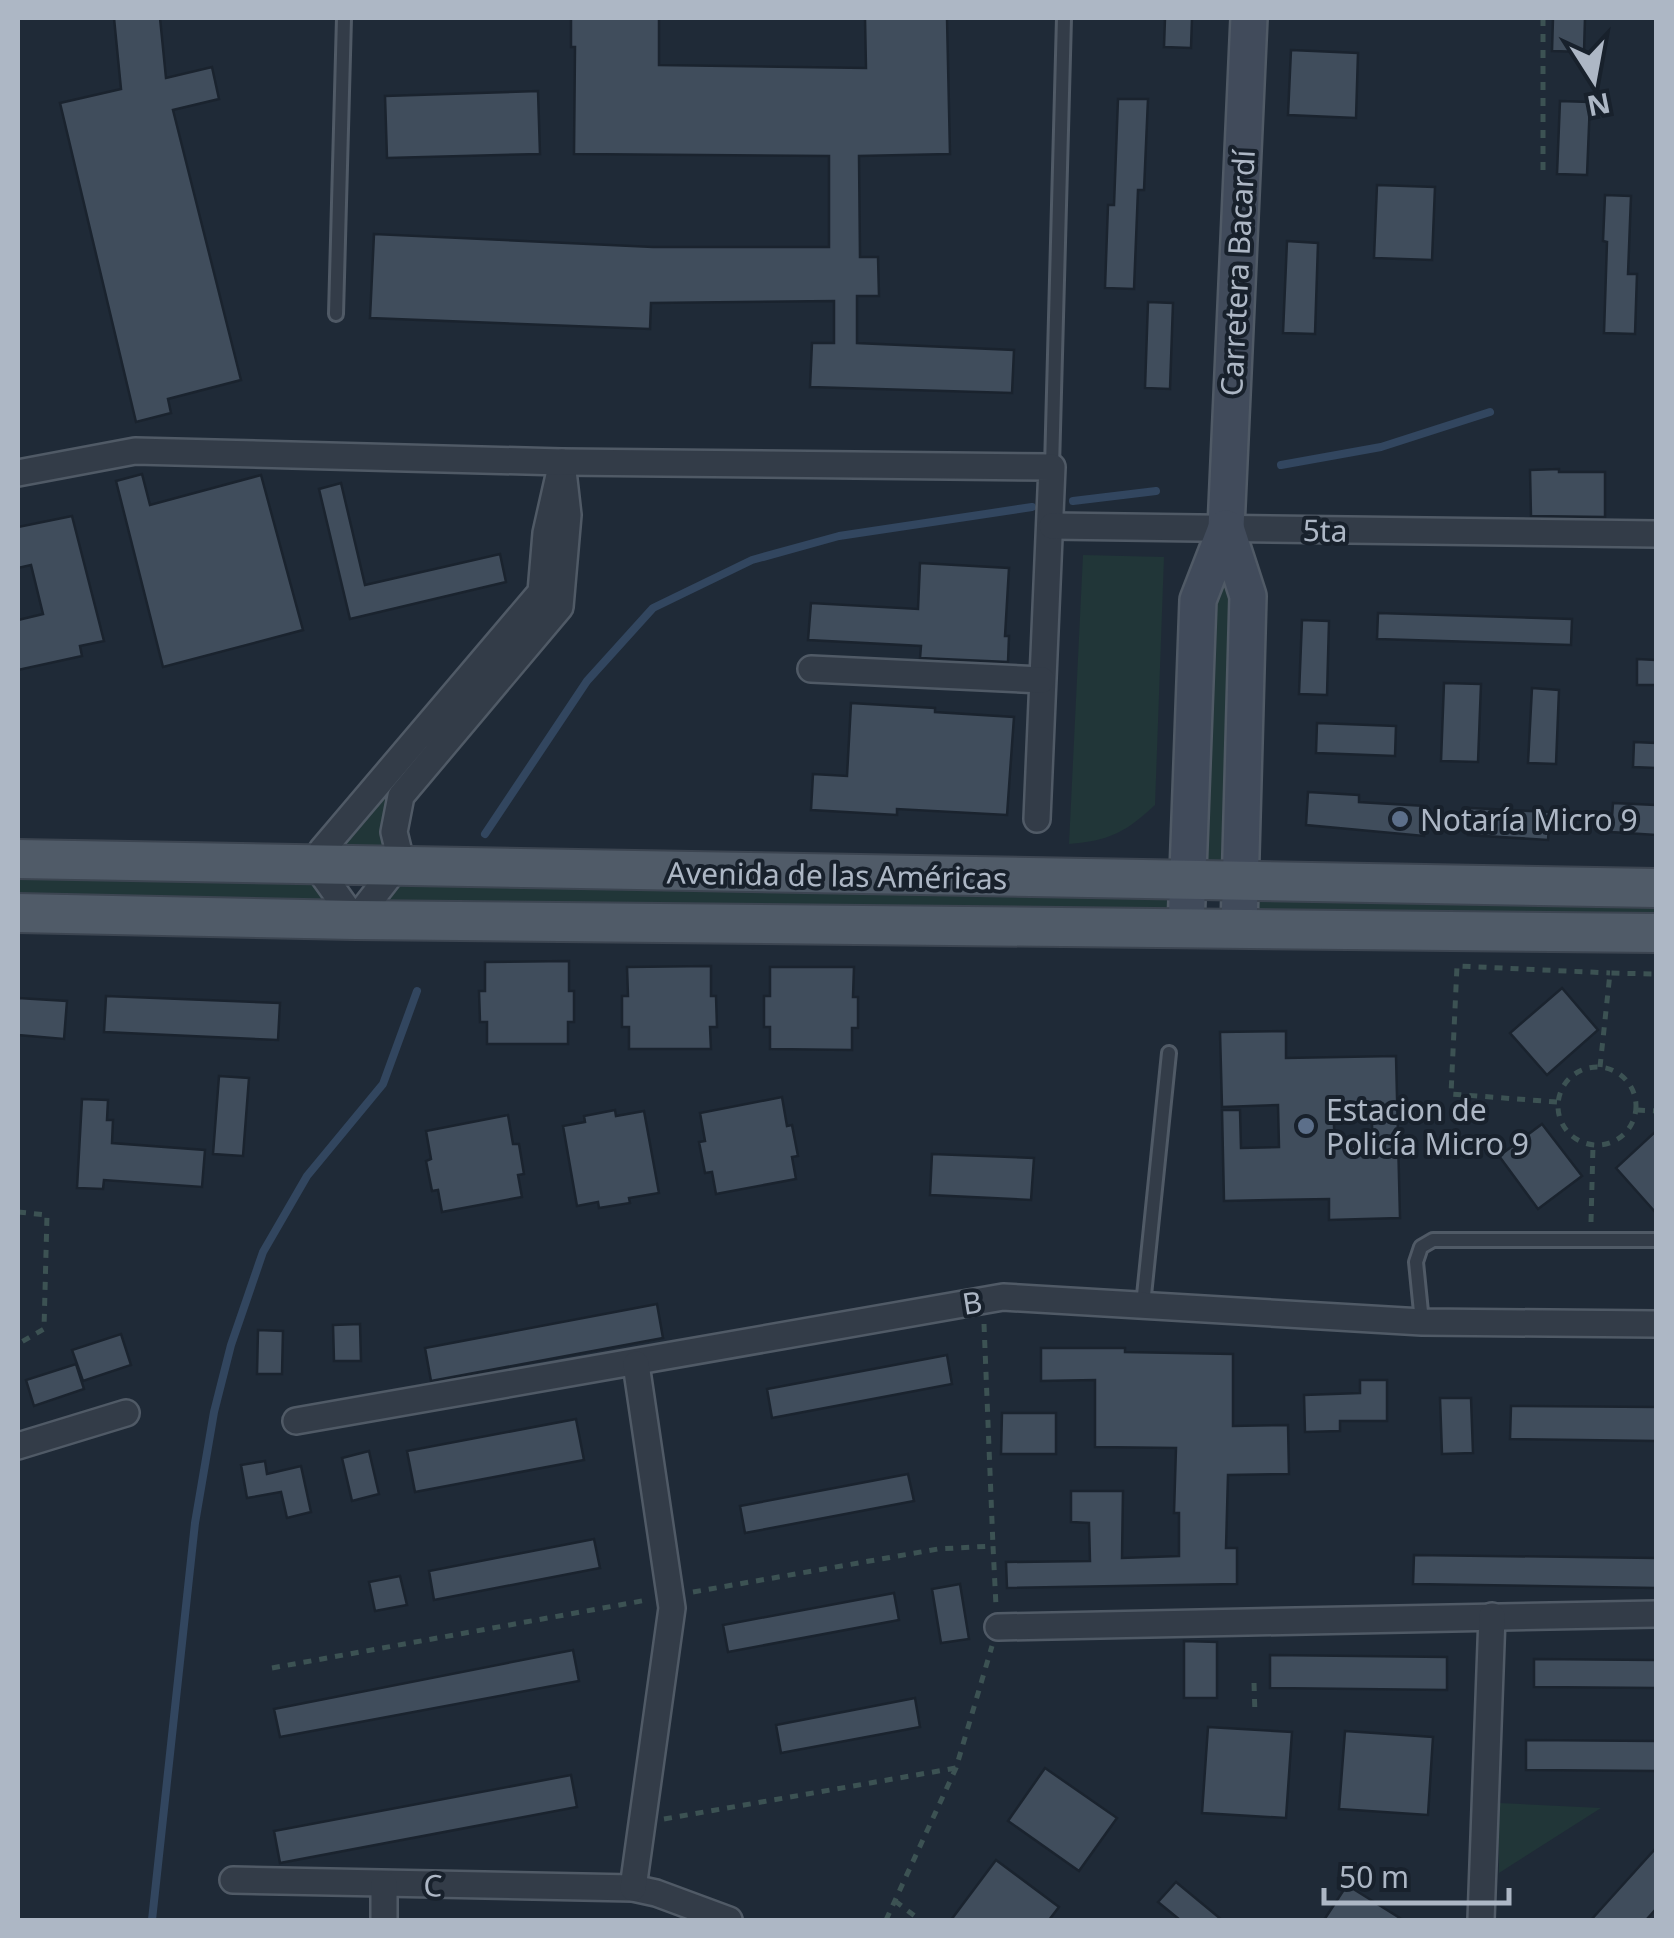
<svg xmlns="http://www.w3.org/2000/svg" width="1674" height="1938" font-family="'Noto Sans',sans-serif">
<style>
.green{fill:#213638}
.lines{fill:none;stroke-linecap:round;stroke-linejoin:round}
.stream{stroke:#32465f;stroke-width:8}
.building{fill:#404d5c;stroke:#1a232e;stroke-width:2.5;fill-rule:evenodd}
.service-casing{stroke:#505a66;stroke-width:18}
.minor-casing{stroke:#505a66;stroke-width:30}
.secondary-casing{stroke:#505a66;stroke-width:40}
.primary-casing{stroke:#3c4551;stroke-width:42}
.path{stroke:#3c5253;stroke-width:5;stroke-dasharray:8 8;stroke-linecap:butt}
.service{stroke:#333c48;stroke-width:12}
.minor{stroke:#333c48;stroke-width:25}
.secondary{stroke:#414b5b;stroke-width:35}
.primary{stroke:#505b68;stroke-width:38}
.service-dot{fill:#5c6f8a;stroke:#18212c;stroke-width:4}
.labels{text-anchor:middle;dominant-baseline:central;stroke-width:8;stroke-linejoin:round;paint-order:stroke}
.street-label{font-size:30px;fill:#adb7c5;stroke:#18212c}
.poi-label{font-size:30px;fill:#adb7c5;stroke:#18212c;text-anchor:start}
</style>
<rect width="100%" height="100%" fill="#1f2a37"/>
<g class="green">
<path d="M1083 555 1164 557 1155 805C1126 832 1109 841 1069 844Z"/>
<path d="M1225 575 1232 603 1226 864H1205L1215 602Z"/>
<path d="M552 604 393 793 388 853 335 851 386 789Z"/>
<path d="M18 874 313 881 329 904 18 898Z"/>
<path d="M399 882 1172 895 1171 913 381 906Z"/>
<path d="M1257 895 1656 901V917L1257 913Z"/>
<path d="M1499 1803 1601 1808 1499 1873Z"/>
</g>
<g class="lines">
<g class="stream">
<path d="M1281 465 1381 447 1490 412"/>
<path d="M1073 501 1156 491"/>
<path d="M485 834 587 681 653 608 752 560 839 536 1032 507"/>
<path d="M152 1920 195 1523 214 1412 231 1345 263 1252 307 1176 383 1084 417 991"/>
</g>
</g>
<g class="building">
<path d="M114 18H160L166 78 212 67 219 99 173 110 241 380 168 399 171 413 136 422 60 103 121 89Z"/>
<path d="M571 18H659V65L866 68 865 18H947L950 154 859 156 860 257H878L879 296H857V343L1014 350 1012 393 810 387 812 343H834V301L651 303 650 329 370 318 374 234 653 247H829V156L574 154 575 47H571Z"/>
<path d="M1165 18H1192L1191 48 1164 47Z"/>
<path d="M1553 18H1585L1584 52 1552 51Z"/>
<path d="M1291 50 1358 53 1356 118 1288 115Z"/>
<path d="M538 91 540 154 387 158 385 96Z"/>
<path d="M1118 99H1148L1144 190H1138L1134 289 1105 288 1108 205H1114Z"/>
<path d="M1560 101 1590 102 1587 175 1557 174Z"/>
<path d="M1377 185 1435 187 1432 260 1374 258Z"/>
<path d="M1605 195 1631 196 1628 274H1637L1635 334 1604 333 1607 242 1603 241Z"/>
<path d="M1287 241 1318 243 1315 334 1283 333Z"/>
<path d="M1148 302 1173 303 1170 389 1145 388Z"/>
<path d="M1559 469V472H1605V517L1531 516 1530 470Z"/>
<path d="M142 474 150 505 261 475 303 630 163 667 116 481Z"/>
<path d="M341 483 365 585 500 554 506 582 350 619 319 489Z"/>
<path d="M72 516 104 641 80 646 82 656 18 670V620L43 614 31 565 18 568V527Z"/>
<path d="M920 563 1009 568 1005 636H1009L1008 662 920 658 921 646 808 640 811 603 918 609Z"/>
<path d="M1378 613 1572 619 1571 645 1377 639Z"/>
<path d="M1302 620 1329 621 1327 695 1299 694Z"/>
<path d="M1637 659 1656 660V685H1637Z"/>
<path d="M1444 683 1481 684 1478 762 1441 761Z"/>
<path d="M1532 688 1559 690 1556 764 1528 763Z"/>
<path d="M851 703 935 708V712L1014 717 1007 815 897 809V815L811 810 813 774 847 776Z"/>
<path d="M1317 723 1396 726 1395 756 1316 753Z"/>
<path d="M1634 742 1656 743V768L1633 767Z"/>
<path d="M1308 792 1359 795V802L1426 806 1424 836 1306 825Z"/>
<path d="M1613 803 1656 805V835L1611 832Z"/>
<path d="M1470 808 1550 812 1548 840 1468 835Z"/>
<path d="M569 961V991H574V1022H568V1044H487V1022H480L479 991H485V962Z"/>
<path d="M711 966V996H716L717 1027H710L711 1049H629V1027H622V996H628L627 967Z"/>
<path d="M770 967H854L853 997H858V1028H852V1050L770 1049V1027H764V996H770Z"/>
<path d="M1562 988 1598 1030 1547 1075 1510 1033Z"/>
<path d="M106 996 280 1003 278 1040 104 1032Z"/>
<path d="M18 998 67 1001 64 1039 18 1035Z"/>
<path d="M1286 1031V1058L1396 1056 1400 1218 1329 1220V1199L1224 1201 1222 1110H1240L1241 1148 1279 1147 1278 1105 1222 1107 1220 1032ZM1371 1104 1373 1146 1335 1147 1333 1105Z"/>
<path d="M219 1076 249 1078 243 1156 213 1154Z"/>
<path d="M782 1097 787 1126 792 1125 798 1156 792 1157 796 1179 716 1194 712 1172 705 1173 699 1142 705 1141 700 1113Z"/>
<path d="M82 1099 108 1100 107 1120H113L112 1143 205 1150 202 1187 104 1180 103 1189 77 1188Z"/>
<path d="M615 1110 616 1116 644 1111 659 1193 629 1198 630 1203 599 1208 598 1202 577 1206 563 1126 585 1122 584 1116Z"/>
<path d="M508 1115 513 1144H519L524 1174 518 1175 522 1197 442 1212 438 1190 432 1191 426 1161 431 1159 426 1131Z"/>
<path d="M1542 1124 1582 1176 1538 1209 1499 1156Z"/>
<path d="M1656 1131V1213L1616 1168Z"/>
<path d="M932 1154 1034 1158 1031 1200 930 1195Z"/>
<path d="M657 1304 663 1338 431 1381 425 1348Z"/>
<path d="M360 1324 361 1361H334L333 1325Z"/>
<path d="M258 1330 283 1331 282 1374H257Z"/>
<path d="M121 1334 131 1365 83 1381 72 1350Z"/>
<path d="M1041 1348H1125V1352L1233 1354V1426L1288 1425 1289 1474 1228 1475 1226 1548H1237V1584L1007 1588 1006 1562 1090 1561 1089 1523 1071 1522V1491H1123L1122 1558 1179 1556V1513H1174L1176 1448 1095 1447V1380L1041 1381Z"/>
<path d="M947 1355 952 1384 772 1418 767 1389Z"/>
<path d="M76 1364 84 1389 34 1406 26 1380Z"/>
<path d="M1360 1380H1387V1421H1340V1431L1305 1432 1304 1395 1360 1393Z"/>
<path d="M1440 1398H1471L1473 1453 1442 1454Z"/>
<path d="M1511 1406 1656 1407V1441L1510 1439Z"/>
<path d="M1002 1413H1056V1454H1001Z"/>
<path d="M576 1419 584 1460 415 1492 407 1451Z"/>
<path d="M369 1451 379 1494 352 1501 342 1458Z"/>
<path d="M265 1461 267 1474 301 1466 311 1512 287 1518 281 1492 247 1498 241 1465Z"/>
<path d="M908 1474 914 1501 745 1533 740 1506Z"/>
<path d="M594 1539 600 1568 434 1600 429 1571Z"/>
<path d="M1414 1555 1656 1558V1588L1413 1584Z"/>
<path d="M400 1576 407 1605 375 1611 369 1582Z"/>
<path d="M960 1584 969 1639 941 1643 932 1589Z"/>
<path d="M894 1593 899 1620 728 1652 723 1625Z"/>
<path d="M1184 1641 1217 1642V1698H1184Z"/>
<path d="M573 1650 579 1681 280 1737 274 1709Z"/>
<path d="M1270 1655 1447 1657V1690L1270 1688Z"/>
<path d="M1534 1659 1656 1660V1688L1534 1687Z"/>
<path d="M915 1698 920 1727 781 1753 776 1725Z"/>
<path d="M1208 1727 1292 1732 1286 1818 1202 1813Z"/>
<path d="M1345 1731 1433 1737 1428 1815 1339 1809Z"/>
<path d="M1526 1740 1656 1741V1771L1526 1770Z"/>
<path d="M1045 1768 1117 1818 1079 1871 1008 1821Z"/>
<path d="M571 1775 577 1807 280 1863 274 1831Z"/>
<path d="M1656 1848V1909L1646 1920H1591Z"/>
<path d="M996 1860 1059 1907 1049 1920H951Z"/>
<path d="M1176 1882 1222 1920H1180L1158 1902Z"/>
<path d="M1347 1885 1403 1920H1324Z"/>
</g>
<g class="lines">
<g class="service-casing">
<g id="service">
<path d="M336 314 344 18"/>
<path d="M1052 467 1064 18"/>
<path d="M1143 1305 1169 1053"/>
<path d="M1422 1322 1416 1262 1421 1247 1433 1240H1656"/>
</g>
</g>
<g class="minor-casing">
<g id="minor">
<path d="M562 462 568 515 560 607 401 796 394 832 401 861 355 920 317 867 322 850 541 592 546 533Z"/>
<path d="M18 473 135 451 562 462 1052 467 1037 819"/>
<path d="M1052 526 1656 534"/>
<path d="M811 669 1042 680"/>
<path d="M296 1421 1003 1297 1422 1322 1656 1324"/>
<path d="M18 1446 126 1413"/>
<path d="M998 1627 1656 1614"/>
<path d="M233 1880 633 1888 656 1893 729 1920"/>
<path d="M384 1884V1920"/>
<path d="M633 1888 672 1608 636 1364"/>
<path d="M1481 1920 1492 1616"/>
</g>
</g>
<g class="secondary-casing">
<g id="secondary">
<path d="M1226 528 1249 18"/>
<path d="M1186 927 1198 600 1226 528 1248 596 1239 928"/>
</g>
</g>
<g class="primary-casing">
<g id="primary">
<path d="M18 859 1656 888"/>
<path d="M18 913 355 920 1656 933"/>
</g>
</g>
<g class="path">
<path d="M1543 18V176"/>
<circle cx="1597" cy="1106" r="39"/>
<path d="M1600 1067 1610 973 1656 974"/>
<path d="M1557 1102 1451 1094 1457 966 1610 973"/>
<path d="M1637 1110 1656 1111"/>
<path d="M18 1212 47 1215 44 1329 18 1344"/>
<path d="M1591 1222 1593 1146"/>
<path d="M984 1324 993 1546"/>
<path d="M693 1592 938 1549 993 1546 996 1606"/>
<path d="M272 1668 647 1600"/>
<path d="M1254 1683 1255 1715"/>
<path d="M664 1819 956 1768"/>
<path d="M895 1901 920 1920"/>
<path d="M886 1920 956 1768 992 1646"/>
</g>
<use href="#service" class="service"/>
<use href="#minor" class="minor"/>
<use href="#secondary" class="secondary"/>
<use href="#primary" class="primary"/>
</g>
<g class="service-dot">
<circle cx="1400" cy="819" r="10"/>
<circle cx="1306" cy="1126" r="10"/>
</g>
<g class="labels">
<g class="street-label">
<text transform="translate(1237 273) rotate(-87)">Carretera Bacardí</text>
<text transform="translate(1325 530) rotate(1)">5ta</text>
<text transform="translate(837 875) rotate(1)">Avenida de las Américas</text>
<text transform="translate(972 1302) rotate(-9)">B</text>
<text transform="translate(433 1885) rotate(1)">C</text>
</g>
<g class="poi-label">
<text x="1420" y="819">Notaría Micro 9</text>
<text x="1326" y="1109">Estacion de<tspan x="1326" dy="34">Policía Micro 9</tspan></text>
</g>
</g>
<rect width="1674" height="1938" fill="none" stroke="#adb7c5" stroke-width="40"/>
<g transform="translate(1594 80) rotate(169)" stroke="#18212c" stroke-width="8" paint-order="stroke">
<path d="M0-8L18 38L0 25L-18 38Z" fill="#adb7c5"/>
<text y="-15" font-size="28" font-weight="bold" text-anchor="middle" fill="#adb7c5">N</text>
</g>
<path d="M1324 1888v15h185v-15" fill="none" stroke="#adb7c5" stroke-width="5"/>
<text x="1339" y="1888" font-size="30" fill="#adb7c5" stroke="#18212c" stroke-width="8" paint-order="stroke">50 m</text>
</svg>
